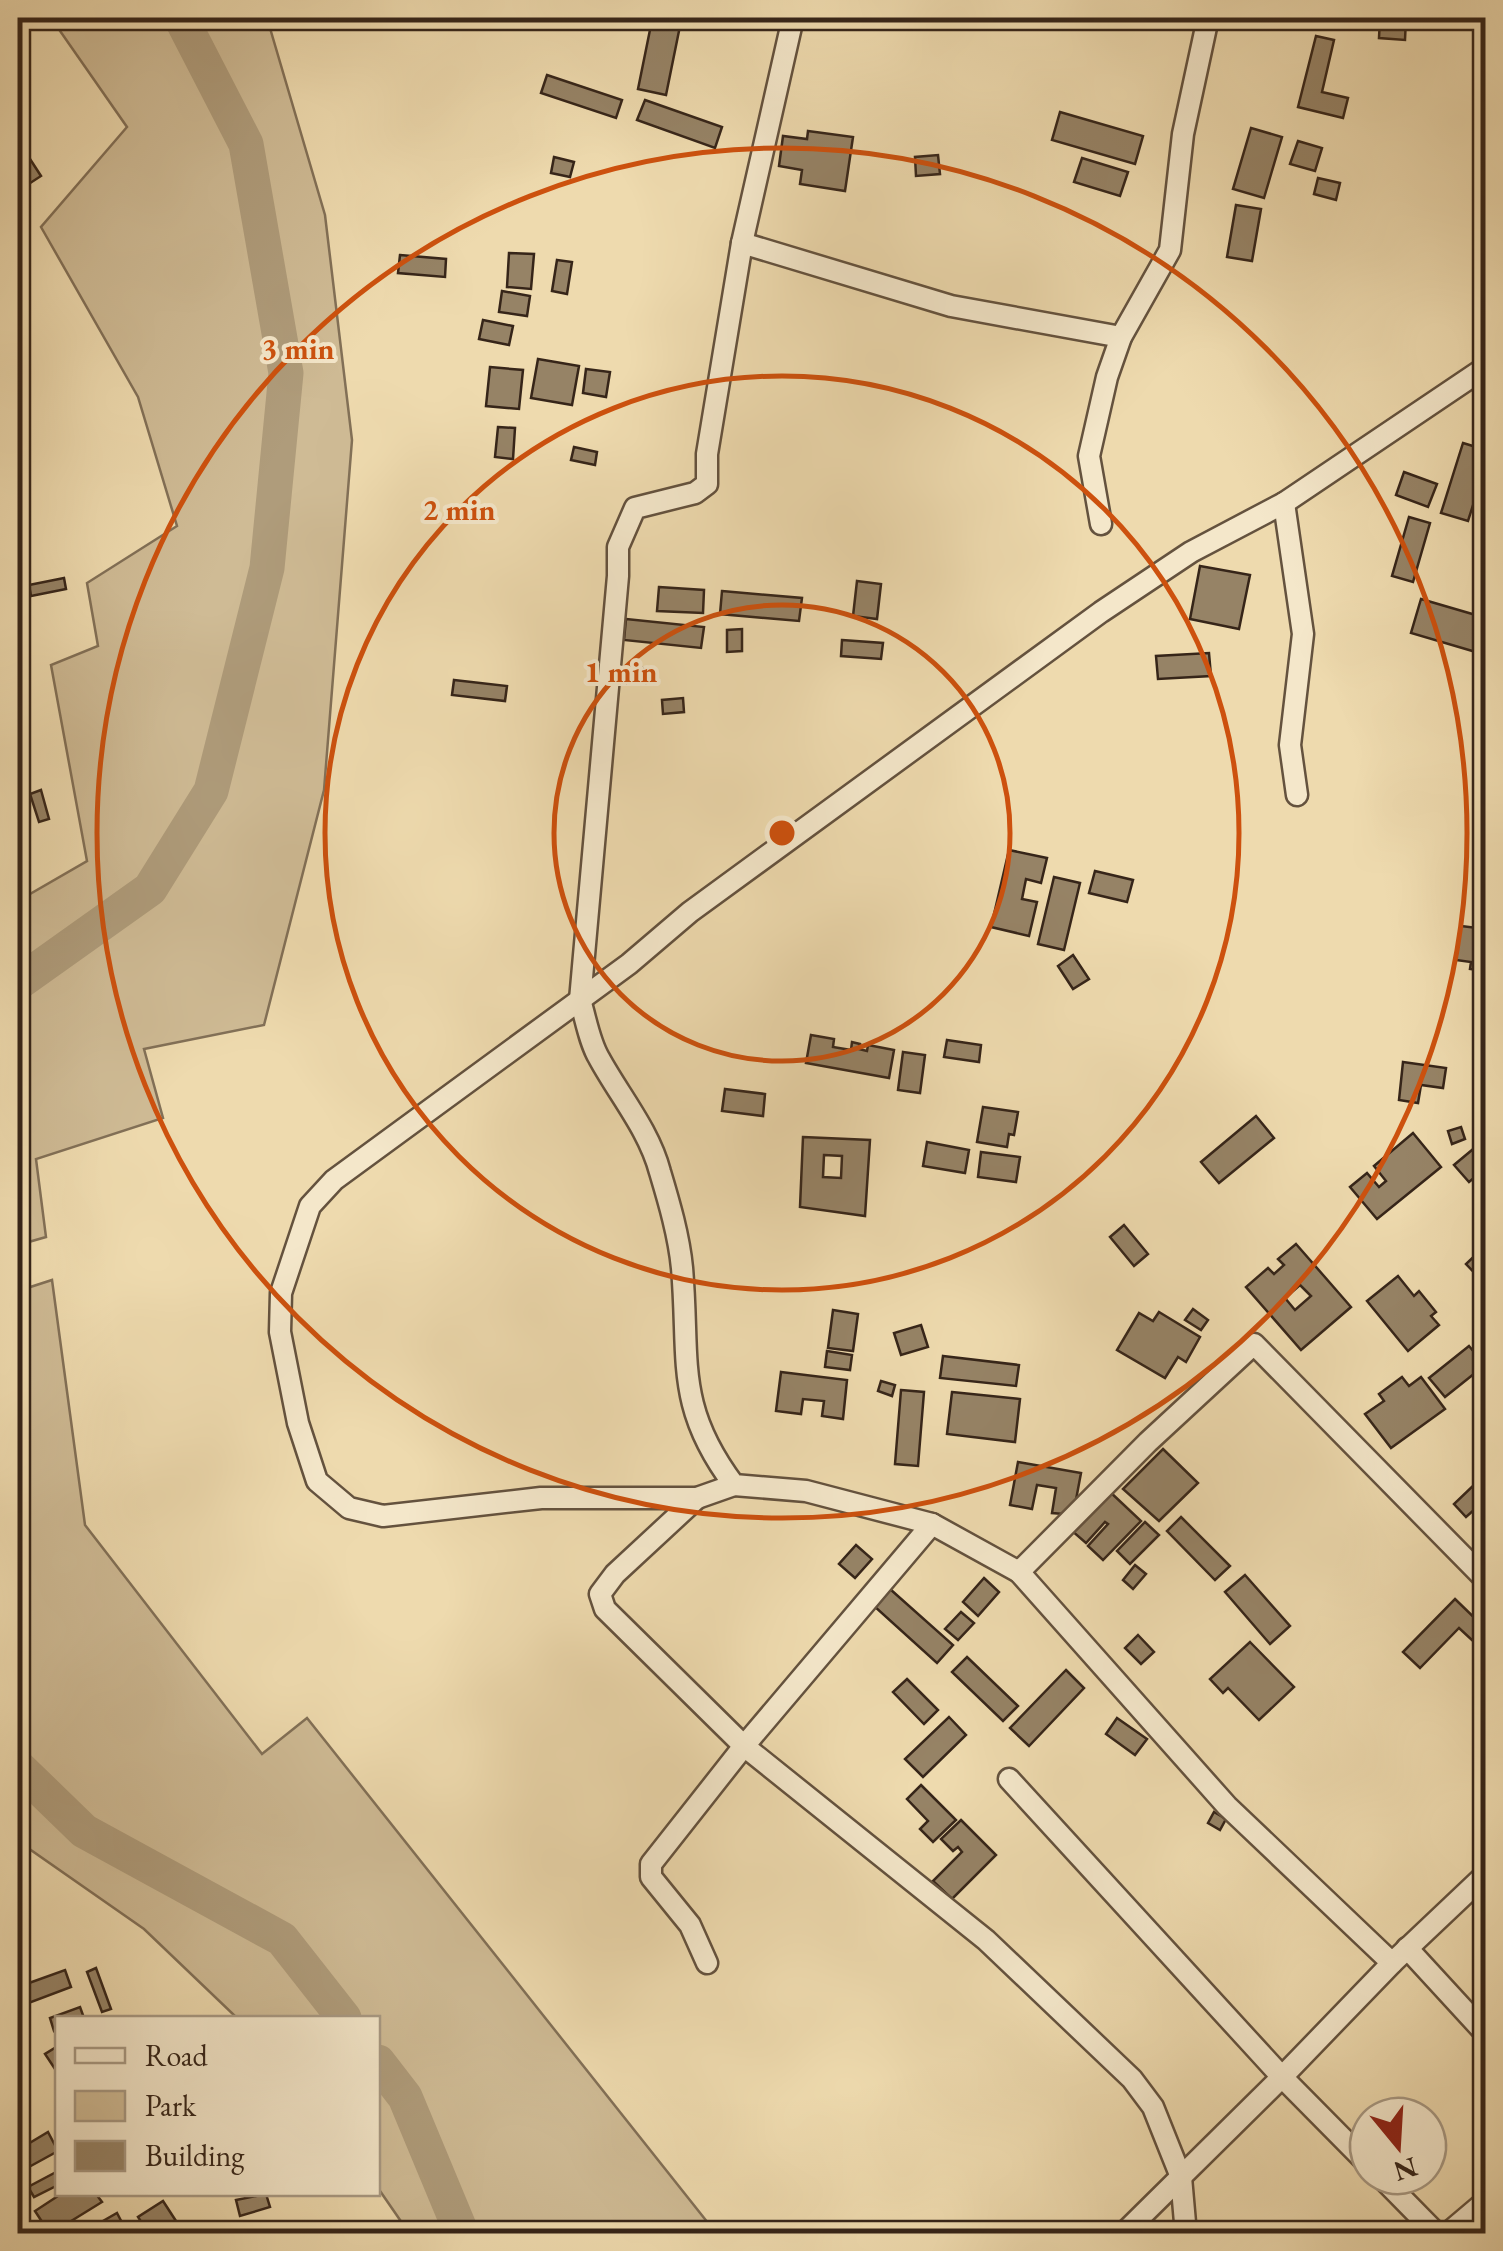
<svg xmlns="http://www.w3.org/2000/svg" width="1503" height="2251" font-family="'EB Garamond',serif">
<style>
.green{fill:#cfbb95;stroke:#827057;stroke-width:2.5}
.lines{fill:none;stroke-linecap:round;stroke-linejoin:round}
.river{stroke:#af9c7b;stroke-width:35}
.building{fill:#968366;stroke:#362519;stroke-width:2.5;fill-rule:evenodd}
.minor-casing{stroke:#64523e;stroke-width:25}
.minor{stroke:#f4e7ca;stroke-width:20}
.ring{fill:none;stroke:#cd510e;stroke-width:5}
.centre{fill:#cd510e;stroke:#f4e7ca;stroke-width:5}
.ring-label{font-size:30px;text-anchor:middle;font-weight:bold;fill:#cd510e;stroke:#f4e7ca;stroke-width:8;stroke-linejoin:round;paint-order:stroke}
</style>
<rect width="100%" height="100%" fill="#eedaae"/>
<filter id="stains"><feTurbulence type="fractalNoise" baseFrequency=".002" numOctaves="4"/><feColorMatrix values="0 0 0 0 .2 0 0 0 0 .09 0 0 0 0 .02 0 0 0 .5 -.17"/></filter>
<radialGradient id="worn" r=".72"><stop offset=".6" stop-color="#630" stop-opacity="0"/><stop offset="1" stop-color="#630" stop-opacity=".3"/></radialGradient>
<g class="green">
<path d="M51 18H267L325 215 352 440 324 790 264 1025 144 1049 163 1118 36 1159 46 1237 18 1245V901L87 861 51 665 98 646 87 583 177 526 138 397 41 227 127 127Z"/>
<path d="M52 1280 85 1525 262 1754 307 1718 716 2233H409L378 2188V2018H237L144 1929 18 1841V1291Z"/>
</g>
<g class="lines">
<g class="river">
<path d="M18 983 150 889 211 791 267 568 286 373 246 144 181 18"/>
<path d="M18 1767 84 1831 282 1939 344 2018"/>
<path d="M378 2062 405 2097 462 2234"/>
</g>
</g>
<g class="building">
<path d="M1280 18H1308L1305 29 1279 23Z"/>
<path d="M1380 18H1406L1405 40 1379 38Z"/>
<path d="M652 20 680 26 666 95 638 89Z"/>
<path d="M1316 36 1334 40 1322 92 1348 98 1343 118 1298 107Z"/>
<path d="M547 75 622 100 616 118 541 93Z"/>
<path d="M645 100 722 127 715 148 637 120Z"/>
<path d="M1060 112 1143 136 1135 164 1052 140Z"/>
<path d="M1251 128 1282 137 1264 198 1233 189Z"/>
<path d="M808 131 853 137 845 191 800 184 802 170 779 166 783 136 807 139Z"/>
<path d="M1298 141 1322 148 1315 171 1290 164Z"/>
<path d="M938 155 940 174 916 176 915 157Z"/>
<path d="M554 157 574 162 570 177 551 173Z"/>
<path d="M1082 158 1128 172 1120 196 1074 182Z"/>
<path d="M30 159 41 176 18 191V168Z"/>
<path d="M1318 178 1340 183 1336 200 1314 194Z"/>
<path d="M1236 205 1261 209 1252 261 1227 257Z"/>
<path d="M509 253 534 254 531 289 507 287Z"/>
<path d="M400 255 446 259 445 277 398 273Z"/>
<path d="M557 260 572 262 567 294 552 291Z"/>
<path d="M502 291 530 296 527 316 499 312Z"/>
<path d="M483 320 513 326 509 345 479 339Z"/>
<path d="M538 359 579 366 572 405 531 398Z"/>
<path d="M490 367 523 370 519 409 486 406Z"/>
<path d="M586 369 610 372 606 397 583 393Z"/>
<path d="M498 427 515 428 513 459 495 457Z"/>
<path d="M1463 443 1486 450V464L1468 521 1441 513Z"/>
<path d="M574 447 597 452 595 465 571 460Z"/>
<path d="M1404 472 1437 484 1428 507 1396 495Z"/>
<path d="M1409 517 1430 523 1413 582 1392 576Z"/>
<path d="M1200 566 1250 575 1239 629 1190 619Z"/>
<path d="M64 578 66 589 31 596 29 585Z"/>
<path d="M857 581 881 584 877 619 853 616Z"/>
<path d="M659 587 704 590 703 613 657 611Z"/>
<path d="M722 591 802 598 799 621 720 614Z"/>
<path d="M1421 599 1486 618V655L1411 633Z"/>
<path d="M626 619 704 627 701 648 624 640Z"/>
<path d="M742 629V651L727 652V630Z"/>
<path d="M842 640 883 643 881 659 841 656Z"/>
<path d="M1209 653 1211 676 1158 679 1156 656Z"/>
<path d="M627 667 648 668 647 684H627Z"/>
<path d="M454 680 507 686 505 701 452 695Z"/>
<path d="M683 698 684 712 663 714 662 700Z"/>
<path d="M41 790 49 819 39 822 30 794Z"/>
<path d="M1009 850 1047 858 1041 883 1026 879 1022 899 1037 902 1029 936 991 927Z"/>
<path d="M1095 871 1133 880 1127 902 1089 893Z"/>
<path d="M1054 877 1080 883 1064 950 1038 944Z"/>
<path d="M1461 926 1486 929V971L1470 969 1471 962 1456 960Z"/>
<path d="M1073 955 1089 979 1073 989 1058 966Z"/>
<path d="M811 1035 834 1039 833 1047 851 1050 852 1042 860 1044 859 1049 867 1051 868 1045 894 1050 889 1078 806 1063Z"/>
<path d="M947 1040 981 1045 979 1062 944 1057Z"/>
<path d="M903 1052 925 1055 920 1093 898 1090Z"/>
<path d="M1403 1062 1446 1068 1443 1088 1421 1085 1418 1103 1399 1100Z"/>
<path d="M725 1089 765 1094 763 1116 722 1111Z"/>
<path d="M983 1107 1018 1112 1014 1135 1009 1134 1007 1147 977 1142Z"/>
<path d="M1256 1116 1274 1138 1219 1183 1201 1162Z"/>
<path d="M1461 1127 1465 1139 1452 1144 1448 1131Z"/>
<path d="M1413 1133 1441 1167 1377 1219 1350 1187 1367 1173 1379 1187 1386 1181 1374 1166Z"/>
<path d="M803 1137 870 1140 865 1216 800 1207ZM824 1155 842 1156 841 1178 823 1177Z"/>
<path d="M1484 1140 1486 1142V1189L1475 1177 1469 1182 1454 1165Z"/>
<path d="M927 1142 969 1150 965 1173 923 1166Z"/>
<path d="M981 1152 1020 1157 1016 1182 978 1177Z"/>
<path d="M1124 1225 1148 1254 1134 1266 1110 1237Z"/>
<path d="M1296 1244 1351 1307 1301 1350 1246 1287 1268 1268 1274 1274 1284 1265 1278 1259ZM1300 1285 1311 1296 1295 1310 1285 1298Z"/>
<path d="M1486 1245V1285L1466 1264Z"/>
<path d="M1398 1276 1414 1296 1419 1291 1436 1312 1431 1316 1439 1325 1408 1351 1367 1301Z"/>
<path d="M1193 1309 1208 1320 1201 1330 1185 1320Z"/>
<path d="M833 1310 858 1314 853 1351 828 1348Z"/>
<path d="M1159 1312 1200 1337 1186 1362 1178 1357 1165 1378 1117 1350 1139 1313 1153 1321Z"/>
<path d="M921 1325 928 1347 901 1355 894 1333Z"/>
<path d="M1469 1346 1485 1365 1445 1397 1429 1378Z"/>
<path d="M827 1351 852 1355 850 1370 825 1367Z"/>
<path d="M943 1356 1019 1365 1016 1386 940 1378Z"/>
<path d="M781 1372 847 1380 843 1419 822 1416 824 1401 803 1399 801 1414 776 1411Z"/>
<path d="M1402 1377 1409 1386 1421 1377 1445 1409 1391 1448 1365 1414 1384 1401 1379 1394Z"/>
<path d="M881 1381 895 1385 892 1396 878 1391Z"/>
<path d="M901 1390 924 1392 918 1466 895 1464Z"/>
<path d="M952 1392 1020 1399 1015 1442 947 1434Z"/>
<path d="M1163 1449 1198 1483 1159 1521 1123 1489Z"/>
<path d="M1018 1462 1081 1473 1075 1505 1064 1514 1052 1513 1056 1488 1037 1485 1032 1509 1010 1505Z"/>
<path d="M1477 1482 1486 1491V1513L1482 1517 1475 1509 1466 1517 1454 1504Z"/>
<path d="M1108 1490 1141 1521 1103 1560 1088 1546 1108 1524 1105 1522 1086 1543 1071 1530Z"/>
<path d="M1181 1517 1230 1566 1215 1580 1167 1531Z"/>
<path d="M1145 1522 1159 1535 1130 1564 1117 1551Z"/>
<path d="M856 1545 872 1559 855 1578 839 1564Z"/>
<path d="M1135 1565 1146 1574 1133 1589 1123 1580Z"/>
<path d="M1245 1575 1290 1626 1270 1644 1225 1592Z"/>
<path d="M984 1578 999 1592 978 1616 963 1602Z"/>
<path d="M890 1589 953 1645 937 1663 874 1606Z"/>
<path d="M1455 1599 1485 1628 1473 1641 1459 1628 1420 1668 1403 1652Z"/>
<path d="M961 1612 974 1623 958 1640 945 1629Z"/>
<path d="M1138 1635 1154 1652 1141 1664 1125 1648Z"/>
<path d="M1250 1642 1294 1687 1259 1720 1228 1688 1223 1693 1210 1679Z"/>
<path d="M967 1657 1018 1706 1003 1721 952 1672Z"/>
<path d="M1066 1670 1084 1688 1029 1746 1010 1728Z"/>
<path d="M907 1679 938 1710 924 1724 893 1692Z"/>
<path d="M949 1717 966 1735 923 1777 905 1759Z"/>
<path d="M1117 1718 1147 1739 1135 1755 1106 1734Z"/>
<path d="M921 1785 956 1820 933 1842 920 1829 928 1821 907 1799Z"/>
<path d="M1214 1812 1226 1819 1220 1830 1208 1823Z"/>
<path d="M961 1820 996 1855 952 1899 933 1881 962 1852 958 1847 953 1851 941 1839Z"/>
<path d="M96 1968 111 2009 102 2012 87 1972Z"/>
<path d="M65 1970 71 1987 18 2007V1987Z"/>
<path d="M80 2007 84 2018H58V2029L54 2031 50 2018Z"/>
<path d="M58 2046V2067L55 2069 45 2054Z"/>
<path d="M48 2132 58 2151 18 2173V2150Z"/>
<path d="M58 2171V2185L34 2197 28 2187Z"/>
<path d="M61 2194H96L102 2202 50 2234 35 2211Z"/>
<path d="M266 2194 270 2207 240 2216 236 2200Z"/>
<path d="M163 2201 176 2221 156 2234H149L138 2217Z"/>
<path d="M117 2213 128 2234H91L89 2229Z"/>
</g>
<g class="lines">
<g class="minor-casing">
<g id="minor">
<path d="M793 18 742 243 707 454V484L695 493 635 508 618 547V576L580 1000C586 1019 589 1041 599 1058 619 1095 649 1130 660 1172 669 1202 679 1236 682 1268 690 1360 674 1405 734 1485L806 1491 932 1524 1019 1572 1148 1442 1254 1344 1486 1580"/>
<path d="M742 243 951 306 1121 337"/>
<path d="M1284 503 1303 634 1290 745 1297 795"/>
<path d="M1101 524 1089 456 1107 377 1121 337 1170 250 1183 134 1208 18"/>
<path d="M734 1485 697 1498H541L383 1516 349 1508 317 1481 298 1423 280 1332 281 1293 310 1206 334 1180 629 964 690 912 1101 612 1191 552 1284 503 1486 367"/>
<path d="M697 1498 615 1574 600 1594 605 1609 744 1746 986 1940 1132 2079 1153 2107 1181 2177 1186 2234"/>
<path d="M1019 1572 1227 1806 1392 1963 1486 1874"/>
<path d="M1009 1779 1282 2077 1368 2164"/>
<path d="M1407 1948 1486 2034"/>
<path d="M707 1963 690 1925 651 1877V1864L744 1746 932 1524"/>
<path d="M1380 2176 1437 2234"/>
<path d="M1123 2234 1282 2077 1392 1963"/>
<path d="M1447 2234 1486 2201"/>
</g>
</g>
<use href="#minor" class="minor"/>
</g>
<g class="ring">
<circle cx="782" cy="833" r="228"/>
<circle cx="782" cy="833" r="457"/>
<circle cx="782" cy="833" r="685"/>
</g>
<circle cx="782" cy="833" r="15" class="centre"/>
<g class="ring-label">
<text x="298" y="359">3 min</text>
<text x="459" y="520">2 min</text>
<text x="621" y="682">1 min</text>
</g>
<rect width="1503" height="2251" fill="none" stroke="#eedaae" stroke-width="60"/>
<rect x="20" y="20" width="1463" height="2211" fill="none" stroke="#362519" stroke-width="5"/>
<rect x="30" y="30" width="1443" height="2191" fill="none" stroke="#362519" stroke-width="2.5"/>
<rect x="55" y="2016" width="325" height="180" fill="#f4e7ca" stroke="#a89983" stroke-width="2.5"/>
<rect x="75" y="2048" width="50" height="15" fill="#f4e7ca" stroke="#a89983" stroke-width="2.5"/>
<text x="145" y="2066" font-size="30" fill="#362519">Road</text>
<rect x="75" y="2091" width="50" height="30" fill="#cfbb95" stroke="#a89983" stroke-width="2.5"/>
<text x="145" y="2116" font-size="30" fill="#362519">Park</text>
<rect x="75" y="2141" width="50" height="30" fill="#968366" stroke="#a89983" stroke-width="2.5"/>
<text x="145" y="2166" font-size="30" fill="#362519">Building</text>
<g transform="translate(1398 2146) rotate(162)"><circle r="48" fill="#f4e7ca" stroke="#a89983" stroke-width="2.5"/>
<path d="M0-8L18 38L0 25L-18 38Z" fill="#8f2418"/>
<text y="-15" font-size="28" font-weight="bold" text-anchor="middle" fill="#362519">N</text>
</g>
<rect width="100%" height="100%" filter="url(#stains)"/>
<rect width="100%" height="100%" fill="url(#worn)"/>
</svg>
